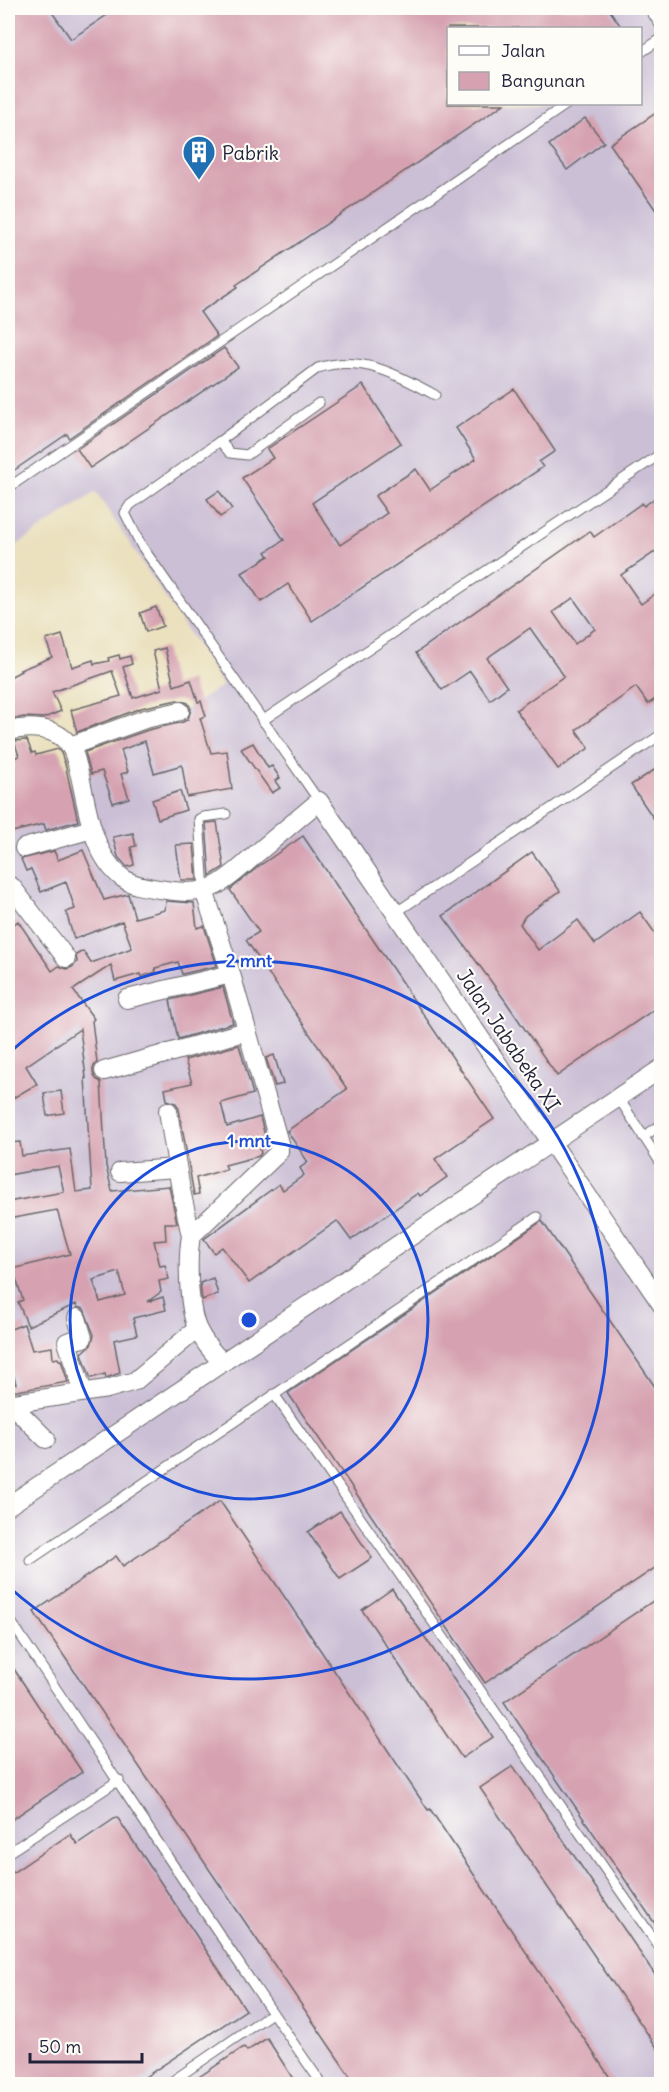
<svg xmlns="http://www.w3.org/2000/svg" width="669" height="2092" font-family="Delius,sans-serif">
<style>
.industrial{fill:#cbbfd5;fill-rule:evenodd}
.building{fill:#d6a2b1;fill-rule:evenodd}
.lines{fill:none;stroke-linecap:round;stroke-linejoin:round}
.lane-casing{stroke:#686569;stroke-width:11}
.street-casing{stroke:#686569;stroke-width:20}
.lane{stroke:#fff;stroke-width:9}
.street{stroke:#fff;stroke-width:18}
.ring{fill:none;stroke:#1d4ed8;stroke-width:3}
.labels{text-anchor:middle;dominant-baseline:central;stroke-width:4.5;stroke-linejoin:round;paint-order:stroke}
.poi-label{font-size:20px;fill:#22223b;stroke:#fdfcf7;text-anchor:start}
.street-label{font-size:20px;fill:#22223b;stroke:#fdfcf7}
.centre{fill:#1d4ed8;stroke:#fdfcf7;stroke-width:3}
.ring-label{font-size:18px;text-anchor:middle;font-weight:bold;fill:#1d4ed8;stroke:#fdfcf7;stroke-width:4.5;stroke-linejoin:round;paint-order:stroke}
</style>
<rect width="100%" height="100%" fill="#fdfcf7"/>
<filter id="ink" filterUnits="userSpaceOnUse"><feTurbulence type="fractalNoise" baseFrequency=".0167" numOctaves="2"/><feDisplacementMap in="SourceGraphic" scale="12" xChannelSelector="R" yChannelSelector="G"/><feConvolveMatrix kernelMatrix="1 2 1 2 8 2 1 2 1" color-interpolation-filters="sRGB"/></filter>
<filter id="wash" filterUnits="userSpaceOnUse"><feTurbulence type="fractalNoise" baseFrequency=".008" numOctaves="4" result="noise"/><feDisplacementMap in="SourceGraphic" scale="24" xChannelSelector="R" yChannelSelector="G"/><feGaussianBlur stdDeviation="1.35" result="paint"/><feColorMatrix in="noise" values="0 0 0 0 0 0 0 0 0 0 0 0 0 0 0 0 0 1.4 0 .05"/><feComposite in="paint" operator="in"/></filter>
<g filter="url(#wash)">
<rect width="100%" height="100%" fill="#ebe1bf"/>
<path class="industrial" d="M8 8H661V2084H8V826L223 685 96 492 8 551ZM448 28H640V104H448Z"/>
<g id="blocks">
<g class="building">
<path d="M8 8H49L71 39 110 13 106 8H608L622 28H448V104H504L236 285 238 287 200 312 217 336 69 438 67 434 13 471 8 462Z"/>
<path d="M662 109V219L610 144Z"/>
<path d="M585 118 604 142 567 170 549 145Z"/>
<path d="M224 348 238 367 90 468 77 449Z"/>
<path d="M363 385 401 443 312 503 340 545 387 513 375 496 416 469 430 490 476 459 456 428 514 389 555 451 539 462 543 467 312 621 288 584 261 602 242 573 269 556 266 552 284 540 242 478 273 458 267 449Z"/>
<path d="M219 491 232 509 220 517 207 499Z"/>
<path d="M662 493V547L621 575 641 604 662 589V695L648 704 636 687 576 730 589 748 558 769 516 710 564 676 530 628 487 658 507 687 490 700 470 671 442 690 416 653 590 531 594 537 642 503 644 506ZM573 598 595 629 575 644 553 612Z"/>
<path d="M156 607 163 626 146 632 140 613Z"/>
<path d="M62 635 72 667 93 660 94 664 109 661 108 658 119 655 120 659 130 656 132 664 123 667 133 698 162 689 153 651 165 648 174 686 191 680 198 702 201 701 206 716 200 718 211 753 227 751 232 789 187 797 182 765 154 773 145 741 121 750 128 772 121 774 129 798 113 803 102 771 91 774 85 752 148 730 183 722 188 719 191 709 188 703 177 700 141 708 77 732 71 710 121 696 112 671 52 692 61 711 44 718 24 717 8 720V678L21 671 20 670 52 657 46 640Z"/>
<path d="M27 740 32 753 35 752 36 755 58 749 61 753 65 764 78 821 46 830 44 824 8 833V760L19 756 14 741Z"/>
<path d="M253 743 268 768 272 766 280 778 275 781 280 788 272 793 241 749Z"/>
<path d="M662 765V831L631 785Z"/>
<path d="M180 791 186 810 158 819 152 800Z"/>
<path d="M217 822 224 867 210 876 206 823Z"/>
<path d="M133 833 136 846 131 847 134 865 127 867 118 857 113 837Z"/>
<path d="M303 836 494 1119 435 1159 447 1177 420 1196 418 1193 351 1240 337 1221 249 1283 222 1247 214 1253 204 1239 279 1184 283 1190 304 1175 300 1168 308 1162 287 1131 347 1089 246 940 259 932 230 890 259 866Z"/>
<path d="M194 844 197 880H181L176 845Z"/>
<path d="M83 850 104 900 128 894 135 918 165 910 166 901 194 903 197 928 204 926 217 966 182 974 178 962 155 968 156 972 141 977 140 974 115 981 111 965 73 990 94 1019 92 1021 97 1062 93 1068V1073L96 1079 101 1082 106 1166 112 1191 169 1186 177 1223H165L166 1240 154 1241 160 1266 165 1265 169 1279 159 1281 161 1292 147 1302 163 1297 166 1310 133 1318 137 1335 114 1340 120 1373 106 1378 105 1374 91 1378 90 1376 82 1353 91 1345 94 1335 84 1309 77 1307 76 1304 28 1326 18 1302 23 1300 13 1269 70 1254 57 1210 8 1219V1202L64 1192 58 1166 8 1175V1143L20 1142 22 1156 70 1149 76 1192 92 1190 85 1078H86L80 1029 26 1066 37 1084 8 1101V929L18 921 52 971 59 966 67 969 72 967 77 962 76 955 83 951 91 963 132 948 122 921 74 939 66 912 75 909 66 882 41 892 31 869 26 871 21 859 54 851 58 860ZM119 1272 125 1295 100 1302 93 1280Z"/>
<path d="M532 852 560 891 525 916 520 924 538 950 578 920 595 944 640 912 662 943V1004L557 1076 504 999 443 916Z"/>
<path d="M223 987 233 1023 178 1039 170 1000Z"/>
<path d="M239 1045 253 1094 221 1103 227 1127 260 1117 268 1147 260 1149 261 1153 259 1156 225 1165 227 1169 196 1178 199 1194 194 1195 179 1109 176 1103 167 1100 165 1089 192 1083 185 1060Z"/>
<path d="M274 1055 283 1084 275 1086 266 1058Z"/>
<path d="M61 1091 64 1113 47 1116 44 1093Z"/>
<path d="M542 1221 662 1397V1563L485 1683 288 1393Z"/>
<path d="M213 1278 218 1294 202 1300 200 1283Z"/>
<path d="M24 1324 32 1350 52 1347 53 1359 58 1358 59 1360H61L68 1382 11 1392 9 1386 16 1384 8 1356V1330Z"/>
<path d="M220 1501 428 1810 430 1809 615 2085H356L34 1612 116 1556 123 1566Z"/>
<path d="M340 1511 372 1558 340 1579 308 1532Z"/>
<path d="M392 1589 493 1737 462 1758 362 1610Z"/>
<path d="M662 1595V1934L504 1702Z"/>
<path d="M8 1660 82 1772 8 1822Z"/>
<path d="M513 1766 662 1985V2055L480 1788Z"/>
<path d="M117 1817 246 2010 133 2085H8V1876L70 1834 77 1844Z"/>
<path d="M267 2038 297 2085H187L244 2047 247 2051Z"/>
</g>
</g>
</g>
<g filter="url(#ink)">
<use href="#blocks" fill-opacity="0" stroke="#686569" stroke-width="1.5"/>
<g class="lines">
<g class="lane-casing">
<g id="lane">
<path d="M649 8 662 28"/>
<path d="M640 53 662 38"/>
<path d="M319 403 247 455 230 453 220 441 130 505 125 513 141 545 319 801"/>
<path d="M220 441 318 368C360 354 399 375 435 395"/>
<path d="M8 488 567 104"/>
<path d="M262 721 662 453"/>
<path d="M204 890 199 819 203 817 226 814"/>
<path d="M395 913 662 734"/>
<path d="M618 1097 662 1165"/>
<path d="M643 1137 662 1124"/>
<path d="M274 1394 662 1951"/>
<path d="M30 1560 537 1217"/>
<path d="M8 1617C113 1772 214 1931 322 2084"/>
<path d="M8 1853 119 1780"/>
<path d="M168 2084 272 2013"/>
</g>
</g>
<g class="street-casing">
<g id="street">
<path d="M8 731C28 726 57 726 70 746 76 755 77 766 80 776 88 811 93 857 124 879 134 886 147 887 159 889 179 892 198 895 217 885 231 877 244 865 256 854 277 836 298 819 319 801L662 1305"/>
<path d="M70 746 145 719 180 711"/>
<path d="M24 848 92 829"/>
<path d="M8 885 12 887 66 958"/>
<path d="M204 890 231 974 279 1143V1152L276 1155 191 1236C187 1259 188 1306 197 1328 203 1341 212 1352 222 1362"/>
<path d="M127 999 231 974"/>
<path d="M104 1071 247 1031"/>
<path d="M168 1111 181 1190 191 1236"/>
<path d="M120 1172 177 1168"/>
<path d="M77 1318 83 1338 67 1342 83 1392"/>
<path d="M8 1404 107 1389 135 1381 197 1329"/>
<path d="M11 1404 46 1439"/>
<path d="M8 1506 662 1068"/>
</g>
</g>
<use href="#lane" class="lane"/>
<use href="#street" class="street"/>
</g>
</g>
<g class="ring">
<circle cx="249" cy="1320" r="179"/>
<path d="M9 1053A359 359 0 1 1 9 1587"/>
</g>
<defs>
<g id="building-pin" transform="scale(1.725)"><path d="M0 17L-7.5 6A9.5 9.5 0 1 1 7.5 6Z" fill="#1f6fb2" stroke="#fdfcf7"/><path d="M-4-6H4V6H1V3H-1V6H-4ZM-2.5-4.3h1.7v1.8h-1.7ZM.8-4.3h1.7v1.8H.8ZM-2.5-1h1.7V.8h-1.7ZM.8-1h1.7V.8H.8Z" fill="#fff"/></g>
</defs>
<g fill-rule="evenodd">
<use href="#building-pin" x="199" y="152"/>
</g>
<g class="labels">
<g class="poi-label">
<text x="222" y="152">Pabrik</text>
</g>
<g class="street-label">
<text transform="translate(509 1040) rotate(56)">Jalan Jababeka XI</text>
</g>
</g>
<circle cx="249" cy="1320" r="9" class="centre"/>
<g class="ring-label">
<text x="249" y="967">2 mnt</text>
<text x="249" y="1147">1 mnt</text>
</g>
<rect width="669" height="2092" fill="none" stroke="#fdfcf7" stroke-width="30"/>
<rect x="447" y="27" width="195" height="78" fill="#fdfcf7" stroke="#a5a5ac" stroke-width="1.5"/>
<rect x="459" y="46" width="30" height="9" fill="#ffffff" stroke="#a5a5ac" stroke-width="1.5"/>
<text x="501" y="57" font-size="18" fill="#22223b">Jalan</text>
<rect x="459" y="72" width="30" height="18" fill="#d6a2b1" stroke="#a5a5ac" stroke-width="1.5"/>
<text x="501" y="87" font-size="18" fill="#22223b">Bangunan</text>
<path d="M30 2053v9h112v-9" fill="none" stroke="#22223b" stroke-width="3"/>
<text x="39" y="2053" font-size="18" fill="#22223b" stroke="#fdfcf7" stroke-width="4.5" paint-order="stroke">50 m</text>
</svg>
